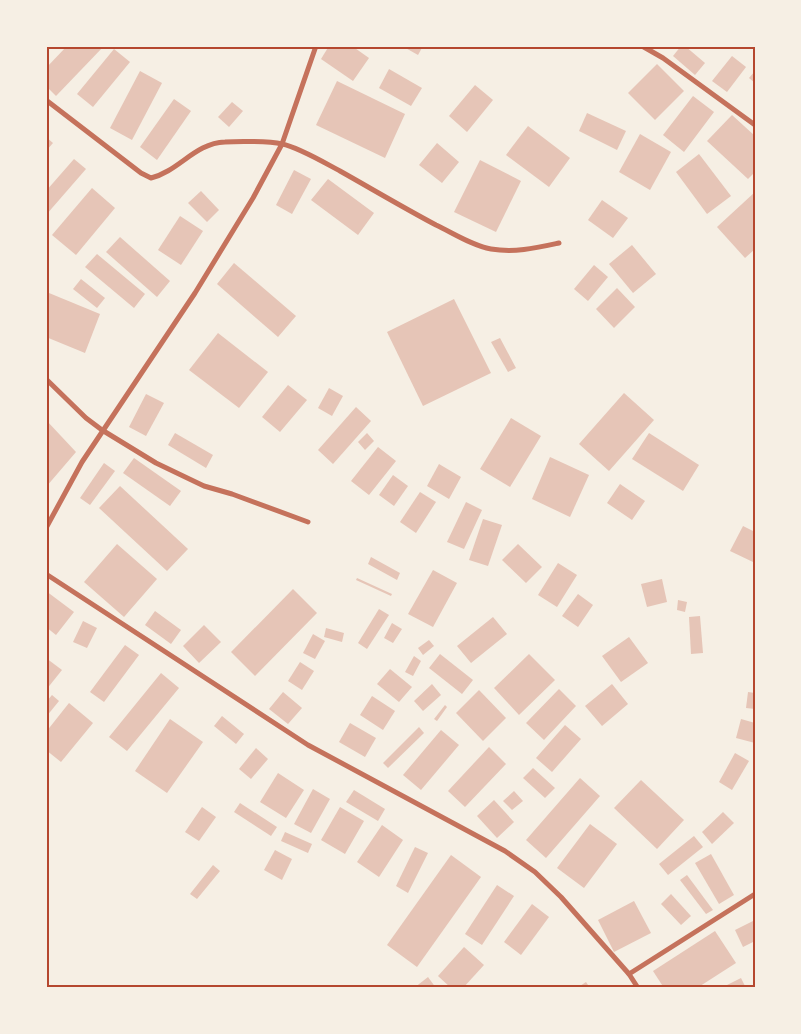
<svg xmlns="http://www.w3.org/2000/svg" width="801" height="1034" font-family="'Public Sans',sans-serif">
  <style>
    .building { fill: #e6c5b7 }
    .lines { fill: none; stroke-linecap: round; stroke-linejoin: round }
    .minor { stroke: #c5725c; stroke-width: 5 }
    .neatline { fill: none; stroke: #b5482f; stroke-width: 2 }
  </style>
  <rect width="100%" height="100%" fill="#f6efe4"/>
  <!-- building -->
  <g class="building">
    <polygon points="67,46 104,46 56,96 46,86 46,68"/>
    <polygon points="329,46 352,46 369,58 353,81 321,59"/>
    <polygon points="402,46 423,46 418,55"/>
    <polygon points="681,46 685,46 705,63 695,75 673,56"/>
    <polygon points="114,49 130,62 93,107 77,94"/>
    <polygon points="732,56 746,67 727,92 712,81"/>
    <polygon points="657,64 684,91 655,120 628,93"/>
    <polygon points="389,69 422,88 411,106 379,88"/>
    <polygon points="140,71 162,83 132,140 110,128"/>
    <polygon points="755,71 755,83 749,78"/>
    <polygon points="337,81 405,114 385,158 316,125"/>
    <polygon points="475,85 493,100 467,132 449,116"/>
    <polygon points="693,96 714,112 684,152 663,135"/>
    <polygon points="174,99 191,111 157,160 140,147"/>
    <polygon points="232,102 243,111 229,127 218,117"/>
    <polygon points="587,113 626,131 617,150 579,131"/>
    <polygon points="732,115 755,136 755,172 748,179 707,141"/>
    <polygon points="528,126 570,158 549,187 506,155"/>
    <polygon points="640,134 671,152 650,190 619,172"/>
    <polygon points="46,137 53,143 46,151"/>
    <polygon points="437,143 459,162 442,183 419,165"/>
    <polygon points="699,154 731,196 707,214 676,172"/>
    <polygon points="74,159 86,169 46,215 46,191"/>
    <polygon points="480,160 521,181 496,232 454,212"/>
    <polygon points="294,170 311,179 292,214 276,205"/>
    <polygon points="328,179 374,213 358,235 311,200"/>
    <polygon points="92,188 115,208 76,255 52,235"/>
    <polygon points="201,191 219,210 207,222 188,203"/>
    <polygon points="755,192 755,249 745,258 717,227"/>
    <polygon points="602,200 628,218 613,238 588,220"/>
    <polygon points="180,216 203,231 181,265 158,250"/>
    <polygon points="120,237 170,281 157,297 106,252"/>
    <polygon points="632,245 656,274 633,293 609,264"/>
    <polygon points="97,254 145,294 134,308 85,267"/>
    <polygon points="234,263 296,316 278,337 217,284"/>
    <polygon points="594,265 608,277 588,301 574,289"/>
    <polygon points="81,279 105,298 97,308 73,289"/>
    <polygon points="617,288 635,307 614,328 596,309"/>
    <polygon points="49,293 100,314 85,353 46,337 46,300"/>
    <polygon points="454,299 491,373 423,406 387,332"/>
    <polygon points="218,333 268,372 239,408 189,370"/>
    <polygon points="500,338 516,368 508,372 491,342"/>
    <polygon points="288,385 307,400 280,432 262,417"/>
    <polygon points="329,388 343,396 332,416 318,408"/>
    <polygon points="624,393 654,420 609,471 579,444"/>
    <polygon points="146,394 164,403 146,436 129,427"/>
    <polygon points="356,407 371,421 333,464 318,450"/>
    <polygon points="511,418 541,436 510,487 480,469"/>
    <polygon points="46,420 76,452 46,487"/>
    <polygon points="175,433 213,455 206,468 168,445"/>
    <polygon points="367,433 374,441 365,450 358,442"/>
    <polygon points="649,433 699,465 683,491 632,459"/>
    <polygon points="378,447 396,461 369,495 351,481"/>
    <polygon points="550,457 589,475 570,517 532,499"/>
    <polygon points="134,458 181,491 170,506 123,473"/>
    <polygon points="104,463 115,471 90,505 80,498"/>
    <polygon points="439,464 461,477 449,499 427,486"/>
    <polygon points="393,475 408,486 394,506 379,495"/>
    <polygon points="620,484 645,501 632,520 607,503"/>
    <polygon points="120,486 188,549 167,571 99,508"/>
    <polygon points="420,492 436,502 416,533 400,522"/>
    <polygon points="466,502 482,510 464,549 447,542"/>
    <polygon points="483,519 502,525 488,566 469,560"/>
    <polygon points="743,526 755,532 755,558 753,562 730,551"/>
    <polygon points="117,544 157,579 124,617 84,582"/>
    <polygon points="518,544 542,567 526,583 502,560"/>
    <polygon points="371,557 400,573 397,580 368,564"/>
    <polygon points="558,563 577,575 557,607 538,595"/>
    <polygon points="433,570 457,583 433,627 408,614"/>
    <polygon points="357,578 392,594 391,596 356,580"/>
    <polygon points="662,579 667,602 647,607 641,584"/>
    <polygon points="293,589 317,613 255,676 231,652"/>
    <polygon points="46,591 74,612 56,635 46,627"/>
    <polygon points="578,594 593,605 578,627 562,616"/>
    <polygon points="678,600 687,602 685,612 677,610"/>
    <polygon points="379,609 389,615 367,649 358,643"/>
    <polygon points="155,611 181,630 171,644 145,625"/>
    <polygon points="700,616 703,653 691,654 689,617"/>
    <polygon points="493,617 507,634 471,663 457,646"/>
    <polygon points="83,621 97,628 87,648 73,642"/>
    <polygon points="392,623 402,629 393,643 384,638"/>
    <polygon points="204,625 221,642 199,663 183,646"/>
    <polygon points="326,628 344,633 342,642 324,637"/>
    <polygon points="313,634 325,641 315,659 303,653"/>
    <polygon points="629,637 648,663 621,682 602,656"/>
    <polygon points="429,640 434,646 423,655 418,648"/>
    <polygon points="125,645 139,655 104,702 90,692"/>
    <polygon points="440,654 473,680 462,694 429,668"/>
    <polygon points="529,654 555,680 519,715 494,688"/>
    <polygon points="414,656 421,661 413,676 405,672"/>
    <polygon points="46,658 62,670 46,690"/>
    <polygon points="300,662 314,671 302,690 288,681"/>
    <polygon points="390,669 412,687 399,702 377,684"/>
    <polygon points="161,673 179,688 127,751 109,737"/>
    <polygon points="432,684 441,695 423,711 414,701"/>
    <polygon points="612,684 628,704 602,726 585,706"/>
    <polygon points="559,689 576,706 544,740 526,723"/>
    <polygon points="479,690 506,718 483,741 456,713"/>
    <polygon points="283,692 302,708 288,724 269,709"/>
    <polygon points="748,692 755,693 755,709 746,708"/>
    <polygon points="52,695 59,701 46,717 46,702"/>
    <polygon points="372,696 395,711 383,730 360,715"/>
    <polygon points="69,703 93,723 61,762 46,750 46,732"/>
    <polygon points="445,705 447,707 437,721 434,719"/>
    <polygon points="222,716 244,734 236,744 214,726"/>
    <polygon points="170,719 203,742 167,793 135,771"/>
    <polygon points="741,719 755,723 755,743 736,738"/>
    <polygon points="350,723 376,738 365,757 339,742"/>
    <polygon points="565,725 581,739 552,772 536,758"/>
    <polygon points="419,727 424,733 388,768 383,763"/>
    <polygon points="441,730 459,745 421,790 403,775"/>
    <polygon points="489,747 506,764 465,807 448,791"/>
    <polygon points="256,748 268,759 251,779 239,769"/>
    <polygon points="735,753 749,761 732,790 719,782"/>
    <polygon points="533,768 555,788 545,798 523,778"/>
    <polygon points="278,773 304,790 286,818 260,802"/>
    <polygon points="580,778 600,796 546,858 526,840"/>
    <polygon points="641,780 684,820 657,849 614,808"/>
    <polygon points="313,789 330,799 311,833 294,824"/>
    <polygon points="354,790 385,809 378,821 346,802"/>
    <polygon points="514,791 523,801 512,810 503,801"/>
    <polygon points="494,800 514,822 497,838 477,816"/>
    <polygon points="240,803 277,827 271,836 234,812"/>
    <polygon points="202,807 216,817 199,841 185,832"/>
    <polygon points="340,807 364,821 345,854 321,840"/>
    <polygon points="723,812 734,823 712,844 702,832"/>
    <polygon points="590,824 617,844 584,888 557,868"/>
    <polygon points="382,825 403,840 379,877 357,862"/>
    <polygon points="285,832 312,844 308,853 281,841"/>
    <polygon points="694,836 703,847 668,875 659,864"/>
    <polygon points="415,847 428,853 408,893 396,886"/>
    <polygon points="275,850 292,859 282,880 264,870"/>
    <polygon points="711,854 734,895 719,904 695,863"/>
    <polygon points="451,855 481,877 417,967 387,945"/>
    <polygon points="213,865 220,871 197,899 190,894"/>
    <polygon points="687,875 713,910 706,914 680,880"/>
    <polygon points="497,885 514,896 482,945 465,934"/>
    <polygon points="671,894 691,916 681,925 661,904"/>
    <polygon points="634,901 651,933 614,952 598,920"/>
    <polygon points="532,904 549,917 521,955 504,942"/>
    <polygon points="755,920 755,941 743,947 735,930"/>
    <polygon points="715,931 736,963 697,988 664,988 653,971"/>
    <polygon points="464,947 484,965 463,988 451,988 438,976"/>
    <polygon points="428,977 436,988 414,988"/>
    <polygon points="741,978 746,988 721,988"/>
    <polygon points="586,982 590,988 577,988"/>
  </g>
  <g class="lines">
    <!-- minor -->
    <g class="minor">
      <polyline points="642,46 663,58 755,125"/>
      <path d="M 46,100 L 141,173 L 151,178 C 179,171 195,143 225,142 C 238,141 269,141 282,144 C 298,147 325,163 340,171 C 372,189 404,208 436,225 C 453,233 473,246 491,249 C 515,253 536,248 559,243"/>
      <polyline points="46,379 86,418 102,430 156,463 204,486 232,494 308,522"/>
      <polyline points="46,528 82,462 195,293 253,198 282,144 316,46"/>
      <polyline points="46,574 308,745 505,851 535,872 561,897 629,974 638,988"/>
      <polyline points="629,974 755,894"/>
    </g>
  </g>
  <!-- border -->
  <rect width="801" height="1034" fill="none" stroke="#f6efe4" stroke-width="95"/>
  <rect x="48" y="48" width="706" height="938" class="neatline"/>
</svg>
